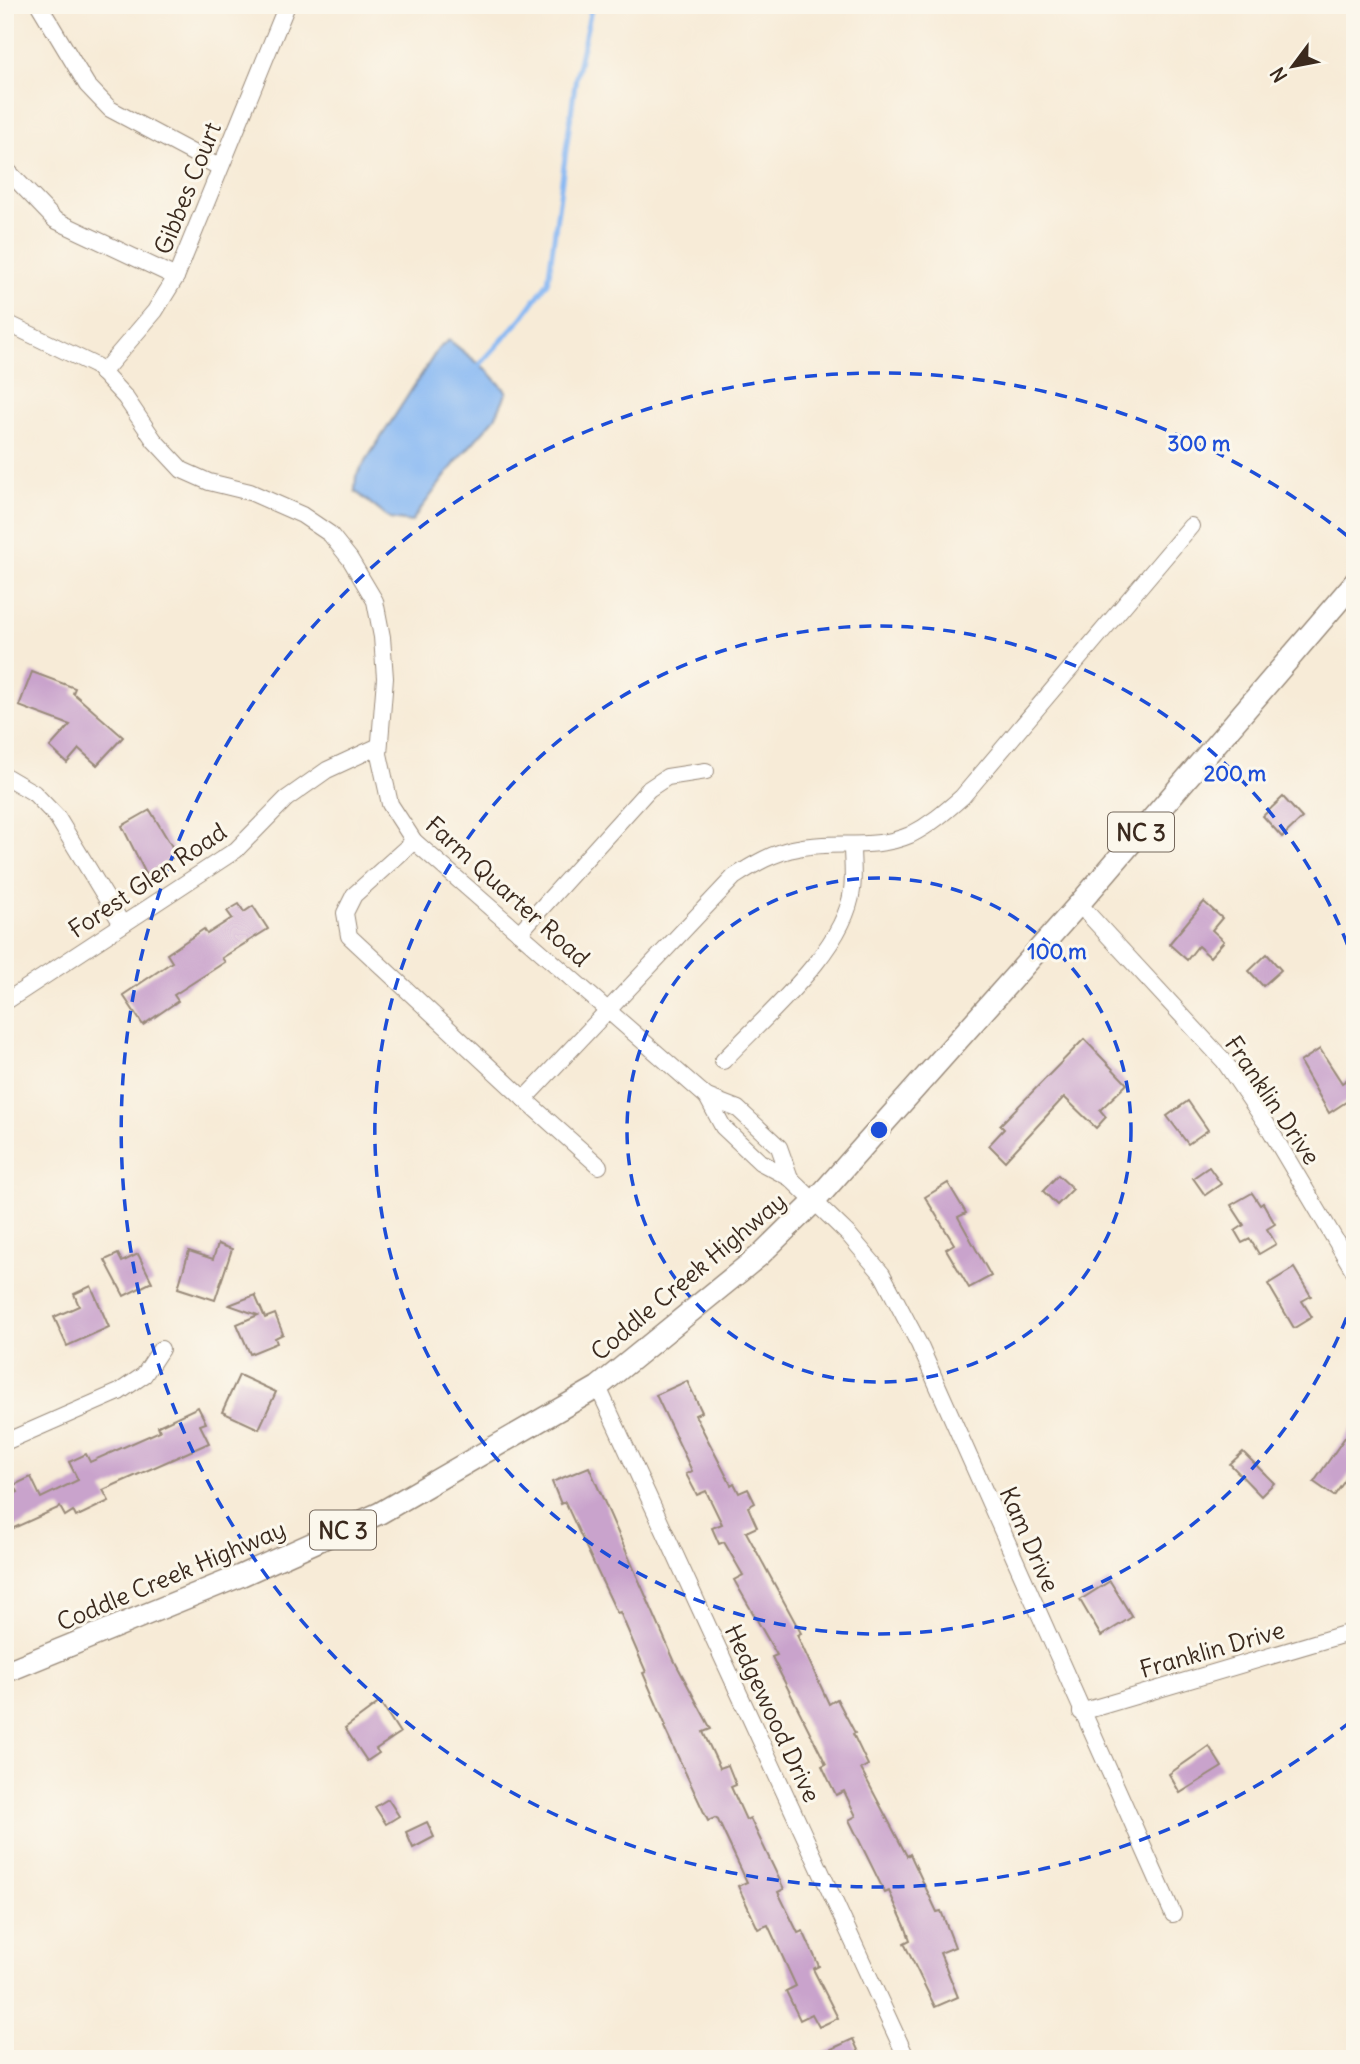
<svg xmlns="http://www.w3.org/2000/svg" width="1360" height="2064" font-family="Delius,sans-serif">
  <style>
    .water { fill: #87b8f3; stroke: #617188; stroke-width: 2 }
    .lines { fill: none; stroke-linecap: round; stroke-linejoin: round }
    .stream { stroke: #87b8f3; stroke-width: 5 }
    .building { fill: #c9a3cc }
    .minor-casing { stroke: #998a7a; stroke-width: 18 }
    .major-casing { stroke: #998a7a; stroke-width: 24 }
    .minor { stroke: #fff; stroke-width: 16 }
    .major { stroke: #fff; stroke-width: 21 }
    .ring { fill: none; stroke: #1d4ed8; stroke-width: 3.5; stroke-dasharray: 12 9 }
    .labels { text-anchor: middle; dominant-baseline: central; stroke-width: 6; stroke-linejoin: round; paint-order: stroke }
    .shield { fill: #fbf7ec; stroke: #75685c; stroke-width: 2 }
    .shield-label { font-size: 23px; font-weight: bold; fill: #3b2a1e }
    .street-label { font-size: 24px; fill: #3b2a1e; stroke: #fbf7ec }
    .centre { fill: #1d4ed8; stroke: #fbf7ec; stroke-width: 3.5 }
    .ring-label { font-size: 21px; text-anchor: middle; font-weight: bold; fill: #1d4ed8; stroke: #fbf7ec; stroke-width: 6; stroke-linejoin: round; paint-order: stroke }
  </style>
  <rect width="100%" height="100%" fill="#fbf7ec"/>
  <filter id="ink" filterUnits="userSpaceOnUse"><feTurbulence type="fractalNoise" baseFrequency=".0143" numOctaves="2"/><feDisplacementMap in="SourceGraphic" scale="14" xChannelSelector="R" yChannelSelector="G"/><feConvolveMatrix kernelMatrix="1 2 1 2 8 2 1 2 1" color-interpolation-filters="sRGB"/></filter>
  <filter id="wash" filterUnits="userSpaceOnUse"><feTurbulence type="fractalNoise" baseFrequency=".00686" numOctaves="4" result="noise"/><feDisplacementMap in="SourceGraphic" scale="28" xChannelSelector="R" yChannelSelector="G"/><feGaussianBlur stdDeviation="1.57" result="paint"/><feColorMatrix in="noise" values="0 0 0 0 0 0 0 0 0 0 0 0 0 0 0 0 0 1.4 0 .05"/><feComposite in="paint" operator="in"/></filter>
  <g filter="url(#wash)">
    <rect width="100%" height="100%" fill="#f7ebd7"/>
    <!-- water -->
    <polygon class="water" points="449,340 488,371 507,392 495,418 456,462 411,522 390,519 355,491 356,476 438,349"/>
    <g class="lines">
      <!-- stream -->
      <polyline class="stream" points="475,370 522,318 548,282 576,77 592,5"/>
    </g>
    <g id="blocks">
      <!-- building -->
      <g class="building">
        <polygon points="32,672 75,688 73,693 123,737 97,765 79,749 67,763 50,747 70,725 19,706"/>
        <polygon points="1283,797 1302,818 1282,837 1263,816"/>
        <polygon points="150,810 177,855 146,874 122,826"/>
        <polygon points="1204,902 1222,918 1212,930 1224,941 1210,957 1198,946 1187,960 1169,944"/>
        <polygon points="239,904 244,912 253,906 268,929 222,958 225,962 174,995 178,1001 143,1025 123,995 172,962 167,954 204,929 207,934 232,918 227,911"/>
        <polygon points="1267,954 1281,970 1263,986 1249,971"/>
        <polygon points="1084,1039 1127,1084 1100,1110 1106,1117 1096,1128 1064,1097 1005,1161 989,1145 1004,1129 1000,1125"/>
        <polygon points="1320,1049 1342,1083 1355,1074 1355,1096 1329,1113 1300,1062"/>
        <polygon points="1188,1101 1208,1130 1188,1144 1167,1116"/>
        <polygon points="1209,1167 1221,1184 1205,1195 1193,1178"/>
        <polygon points="1058,1175 1073,1189 1057,1205 1043,1191"/>
        <polygon points="948,1183 966,1213 958,1217 991,1276 969,1288 946,1249 954,1244 925,1197"/>
        <polygon points="1252,1193 1260,1205 1263,1203 1275,1224 1267,1229 1276,1244 1259,1254 1250,1239 1242,1243 1235,1231 1244,1225 1231,1205"/>
        <polygon points="218,1244 232,1249 215,1300 178,1288 189,1251 213,1259"/>
        <polygon points="118,1254 122,1262 138,1254 152,1282 124,1296 105,1260"/>
        <polygon points="1294,1268 1311,1296 1302,1301 1312,1317 1294,1328 1268,1284"/>
        <polygon points="91,1286 109,1327 67,1346 54,1317 79,1306 74,1294"/>
        <polygon points="255,1295 265,1318 275,1314 283,1334 275,1338 277,1343 250,1354 237,1324 258,1315 229,1305"/>
        <polygon points="239,1375 276,1392 259,1429 222,1412"/>
        <polygon points="687,1381 702,1412 695,1415 731,1485 734,1483 739,1493 748,1489 755,1503 748,1507 757,1527 746,1532 801,1633 797,1635 829,1704 837,1699 855,1733 853,1734 868,1765 861,1769 907,1856 910,1854 937,1912 941,1911 955,1947 940,1953 958,1997 935,2007 904,1943 910,1940 905,1926 889,1891 885,1893 849,1820 856,1816 844,1791 836,1795 822,1766 826,1764 772,1657 777,1655 734,1580 743,1575 724,1542 719,1544 712,1528 722,1524 706,1491 697,1495 686,1474 692,1471 656,1395"/>
        <polygon points="198,1407 206,1423 200,1425 209,1443 103,1490 109,1501 76,1517 73,1511 65,1516 60,1507 5,1532 5,1498 18,1492 14,1485 31,1477 41,1498 78,1480 69,1462 86,1454 90,1462 160,1431 158,1426"/>
        <polygon points="1355,1423 1355,1466 1334,1496 1314,1482"/>
        <polygon points="1243,1452 1274,1483 1261,1496 1230,1464"/>
        <polygon points="589,1467 674,1660 711,1729 703,1732 720,1768 728,1765 736,1785 731,1787 746,1820 750,1818 784,1889 778,1892 798,1933 803,1931 819,1966 813,1969 838,2018 819,2027 812,2014 800,2020 786,1991 796,1986 768,1925 758,1929 738,1886 747,1882 718,1820 715,1818 708,1821 664,1727 666,1726 643,1673 646,1672 620,1612 617,1613 565,1502 561,1504 552,1482"/>
        <polygon points="1110,1581 1132,1617 1101,1636 1080,1600"/>
        <polygon points="380,1702 400,1733 376,1749 379,1753 367,1761 345,1728"/>
        <polygon points="1209,1746 1222,1767 1180,1793 1169,1774"/>
        <polygon points="388,1799 399,1816 386,1824 375,1807"/>
        <polygon points="427,1822 434,1837 413,1848 406,1832"/>
        <polygon points="853,2039 862,2059 810,2059 836,2047"/>
      </g>
    </g>
  </g>
  <g filter="url(#ink)">
    <use href="#blocks" fill-opacity="0" stroke="#998a7a" stroke-width="2"/>
    <g class="lines">
      <!-- minor casing -->
      <g class="minor-casing">
        <g id="minor">
          <polyline points="39,5 87,85 110,109 219,167"/>
          <polyline points="5,168 55,220 176,277"/>
          <polyline points="5,322 96,366 125,397 154,440 182,470 209,482 250,492 302,515 330,534 350,559 375,601 382,637 385,678 379,754 390,804 414,841 707,1097 738,1109 779,1147 790,1178"/>
          <polyline points="102,373 155,311 176,277 287,5"/>
          <polyline points="5,776 34,793 57,817 122,924"/>
          <path d="M 414,841 L 354,895 L 345,913 L 349,936 L 524,1099 L 734,877 C 754,864 774,852 798,848 C 835,840 873,851 910,835 C 930,825 945,812 962,797 L 1191,526"/>
          <polyline points="1079,904 1224,1061 1266,1123 1355,1273"/>
          <polyline points="519,933 649,789 667,777 706,771"/>
          <polyline points="5,1002 236,850 286,799 327,770 379,746"/>
          <path d="M 723,1061 C 764,1017 845,950 852,890 C 854,876 852,860 852,846"/>
          <polyline points="707,1097 723,1127 760,1162 790,1178 849,1235 882,1274 919,1344 1173,1914"/>
          <polyline points="524,1099 599,1166"/>
          <polyline points="598,1387 907,2059"/>
          <polyline points="5,1442 119,1392 144,1375 161,1349"/>
          <polyline points="1081,1712 1355,1631"/>
        </g>
      </g>
      <!-- major casing -->
      <g class="major-casing">
        <polyline id="major" points="5,1672 240,1576 380,1513 598,1387 759,1256 814,1202 1079,904 1355,582"/>
      </g>
      <!-- minor -->
      <use href="#minor" class="minor"/>
      <!-- major -->
      <use href="#major" class="major"/>
    </g>
  </g>
  <!-- distance rings -->
  <g class="ring">
    <circle cx="879" cy="1130" r="252"/>
    <path d="M1354 1298A504 504 0 1 1 1354 962"/>
    <path d="M1350 1722A757 757 0 1 1 1350 538"/>
  </g>
  <g class="labels">
    <!-- shield labels -->
    <g class="shield">
      <rect x="1108" y="812.5" width="66" height="39" rx="5"/>
      <rect x="310" y="1510.5" width="66" height="39" rx="5"/>
    </g>
    <g class="shield-label">
      <text x="1141" y="832">NC 3</text>
      <text x="343" y="1530">NC 3</text>
    </g>
    <!-- street labels -->
    <g class="street-label">
      <text transform="translate(187 188) rotate(-68)">Gibbes Court</text>
      <text transform="translate(147 880) rotate(-34)">Forest Glen Road</text>
      <text transform="translate(508 891) rotate(42)">Farm Quarter Road</text>
      <text transform="translate(1273 1100) rotate(56)">Franklin Drive</text>
      <text transform="translate(688 1276) rotate(-40)">Coddle Creek Highway</text>
      <text transform="translate(1030 1539) rotate(66)">Kam Drive</text>
      <text transform="translate(171 1575) rotate(-23)">Coddle Creek Highway</text>
      <text transform="translate(1212 1649) rotate(-16)">Franklin Drive</text>
      <text transform="translate(773 1713) rotate(65)">Hedgewood Drive</text>
    </g>
  </g>
  <circle cx="879" cy="1130" r="10" class="centre"/>
  <g class="ring-label">
    <text x="1199" y="451">300 m</text>
    <text x="1235" y="781">200 m</text>
    <text x="1057" y="959">100 m</text>
  </g>
  <!-- margin -->
  <rect width="1360" height="2064" fill="none" stroke="#fbf7ec" stroke-width="28"/>
  <!-- north arrow -->
  <g transform="translate(1293 66) rotate(238)" stroke="#fbf7ec" stroke-width="5" paint-order="stroke">
  <path d="M0-5L12 26L0 18L-12 26Z" fill="#3b2a1e"/>
  <text y="-10" font-size="19" font-weight="bold" text-anchor="middle" fill="#3b2a1e">N</text>
  </g>
</svg>
